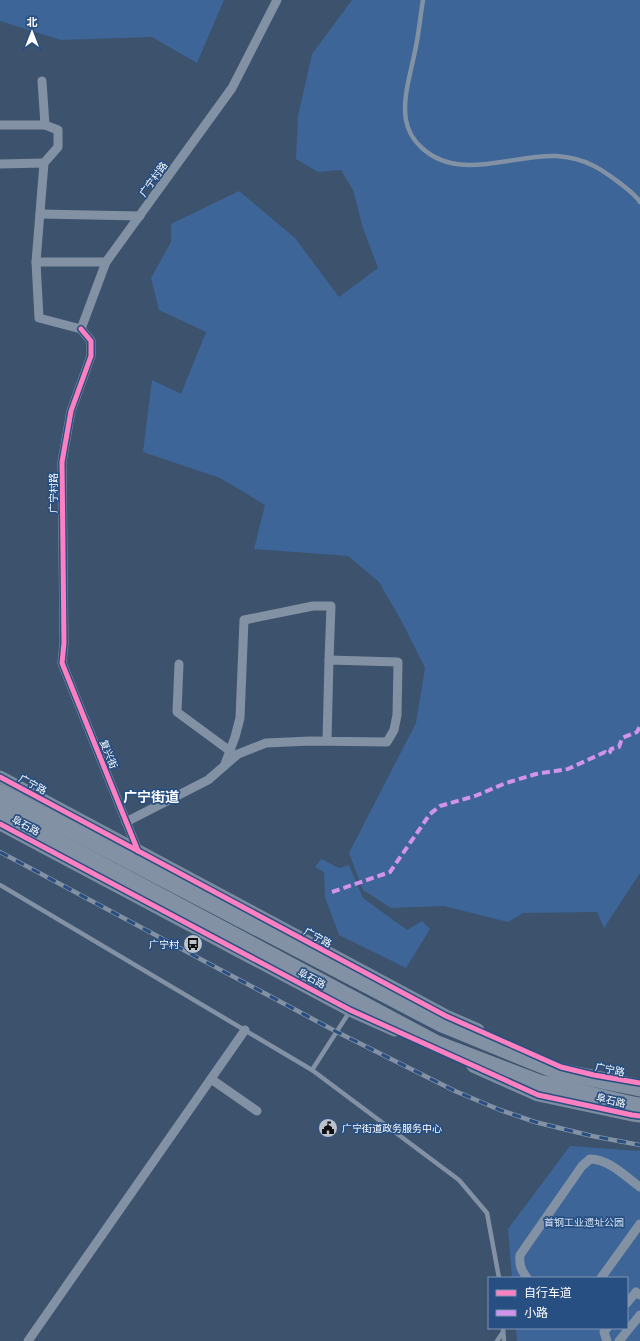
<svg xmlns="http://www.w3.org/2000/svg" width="640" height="1341" font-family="Barlow,'Noto Sans SC',sans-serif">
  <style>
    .green { fill: #3d6598 }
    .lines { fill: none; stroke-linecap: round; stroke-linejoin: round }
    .lane { stroke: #8291a3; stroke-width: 4.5 }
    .street { stroke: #8291a3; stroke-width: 9 }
    .secondary { stroke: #7d8c9f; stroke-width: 13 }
    .highway { stroke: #8291a3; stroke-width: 17 }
    .rail-casing { stroke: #8291a3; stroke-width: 4.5 }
    .rail { stroke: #284f81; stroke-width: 3; stroke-dasharray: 9; stroke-linecap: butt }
    .quiet { stroke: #d193ec; stroke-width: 4; stroke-dasharray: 8 4; stroke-linecap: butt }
    .cycleway-casing { stroke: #284f81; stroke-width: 8 }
    .cycleway { stroke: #ff80c0; stroke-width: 5 }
    .labels { text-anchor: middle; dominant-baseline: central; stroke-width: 3.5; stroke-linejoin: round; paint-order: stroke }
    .street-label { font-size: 10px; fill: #fff; stroke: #284f81 }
    .poi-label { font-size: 10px; fill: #fff; stroke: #284f81; text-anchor: end }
    .park-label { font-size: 10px; fill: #d3e2f5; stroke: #284f81 }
    .district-label { font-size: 14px; font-weight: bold; fill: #fff; stroke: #284f81 }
  </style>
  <rect width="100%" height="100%" fill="#3c526d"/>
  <!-- green -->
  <g class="green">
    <polygon points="0,0 224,0 197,63 152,37 61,40 0,21"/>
    <polygon points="352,0 640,0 640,873 604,928 597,912 523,913 508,922 444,906 391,908 363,890 349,853 416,723 425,668 402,622 379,582 348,556 254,549 265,505 220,478 143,452 152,380 181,394 206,332 159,310 151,278 171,242 171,224 239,191 295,238 339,297 378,268 363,228 353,190 341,170 318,172 296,159 298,116 312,54"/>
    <polygon points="321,859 339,868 349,865 363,898 407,930 422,921 430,929 406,968 339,935 325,897 324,872 315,867"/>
    <polygon points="570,1146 640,1151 640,1341 517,1341 516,1328 627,1328 627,1278 512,1278 508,1229"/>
  </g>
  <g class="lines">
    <!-- lane -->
    <g class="lane">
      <path d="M 423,0 C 420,17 419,34 415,51 C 411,72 402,99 406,120 C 408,132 413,140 422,148 C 459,182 513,154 557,156 C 568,157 582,160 592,165 C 603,170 634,192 640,202"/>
      <polyline points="0,885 312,1070 459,1180 487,1213 499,1278"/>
      <polyline points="312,1070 350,1011"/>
      <polyline points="503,1328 504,1341"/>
      <polyline points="497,1341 503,1332"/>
    </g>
    <!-- street -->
    <g class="street">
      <polyline points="42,81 45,125 58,130 58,147 44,163 36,262 39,318 81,329"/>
      <polyline points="0,125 45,125"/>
      <polyline points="0,164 44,163"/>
      <polyline points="40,214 140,216"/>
      <polyline points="36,262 106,262"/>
      <polyline points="81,329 91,341 91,356 71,411 62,462 64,643 62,663 138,851"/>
      <polyline points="81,329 106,262 232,88 277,0"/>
      <polyline points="179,664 177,712 230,751"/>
      <polyline points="225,764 235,737 240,718 244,620 313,606 331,606 329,660"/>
      <polyline points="126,822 208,780 238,754 266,743 310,741 387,742 394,730 397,715 398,662 329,660 327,741"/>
      <polyline points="211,1079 257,1111"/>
      <path d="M 527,1278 C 521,1270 519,1265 520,1255 L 582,1166 L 590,1159 C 609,1159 626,1177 640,1187"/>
      <polyline points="601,1278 640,1224"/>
      <polyline points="627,1303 636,1292 640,1295"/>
      <polyline points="28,1341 245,1030"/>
      <polyline points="607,1341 604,1332 607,1328"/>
      <polyline points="619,1341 640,1315"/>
    </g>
    <!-- secondary -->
    <g class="secondary">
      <polyline points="0,777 446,1016 478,1030"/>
      <polyline points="0,824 350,1010 395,1030"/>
      <polyline points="473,1066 538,1095 632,1115 640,1116"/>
    </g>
    <!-- highway -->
    <g class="highway">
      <polyline points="0,793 442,1024 557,1071 640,1088"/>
      <polyline points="0,811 437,1044 539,1083 633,1105 640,1106"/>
    </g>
    <!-- rail casing -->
    <g class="rail-casing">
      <polyline id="rail" points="0,852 337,1032 455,1091 500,1110 535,1122 592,1136 640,1145"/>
    </g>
    <!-- rail -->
    <use href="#rail" class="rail"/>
    <!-- quiet -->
    <polyline class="quiet" points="332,892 390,872 430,814 440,806 475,796 506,783 536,774 568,769 605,752 607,754 610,752 611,749 619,747 622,738 637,732 640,726"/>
    <!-- cycleway casing -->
    <g class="cycleway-casing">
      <g id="cycleway">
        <polyline points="81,329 91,341 91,356 71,411 62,462 64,643 62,663 138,851"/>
        <polyline points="0,777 446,1016 561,1067 594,1075 640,1083"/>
        <polyline points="0,824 350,1010 538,1095 632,1115 640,1116"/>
      </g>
    </g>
    <!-- cycleway -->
    <use href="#cycleway" class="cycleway"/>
  </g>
  <!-- icons -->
  <defs>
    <g id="bus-disc" transform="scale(1)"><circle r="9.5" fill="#bbc2cc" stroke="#284f81"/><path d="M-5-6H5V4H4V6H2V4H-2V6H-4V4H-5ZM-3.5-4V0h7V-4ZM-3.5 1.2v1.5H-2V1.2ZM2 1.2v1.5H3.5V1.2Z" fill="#111"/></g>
    <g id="civic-disc" transform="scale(1)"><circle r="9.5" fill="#bbc2cc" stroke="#284f81"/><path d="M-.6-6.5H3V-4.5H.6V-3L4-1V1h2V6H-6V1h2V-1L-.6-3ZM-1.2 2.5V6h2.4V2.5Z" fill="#111"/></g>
  </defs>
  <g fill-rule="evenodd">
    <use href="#bus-disc" x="193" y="944"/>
    <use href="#civic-disc" x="328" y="1128"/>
  </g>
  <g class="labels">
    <!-- street labels -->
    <g class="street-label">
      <text transform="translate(153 179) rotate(-54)">广宁村路</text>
      <text transform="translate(53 493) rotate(-90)">广宁村路</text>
      <text transform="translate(109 754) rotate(68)">复兴街</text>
      <text transform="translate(33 784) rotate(28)">广宁路</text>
      <text transform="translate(26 825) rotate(28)">阜石路</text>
      <text transform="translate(318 937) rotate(28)">广宁路</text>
      <text transform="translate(312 978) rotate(28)">阜石路</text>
      <text transform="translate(610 1069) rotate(11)">广宁路</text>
      <text transform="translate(611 1100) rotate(14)">阜石路</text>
    </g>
    <!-- poi labels -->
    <g class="poi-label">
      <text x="179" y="944">广宁村</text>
      <text x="342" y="1128" text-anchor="start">广宁街道政务服务中心</text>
    </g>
    <!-- park labels -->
    <g class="park-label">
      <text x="584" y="1222">首钢工业遗址公园</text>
    </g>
    <!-- district labels -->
    <g class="district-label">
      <text x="151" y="796">广宁街道</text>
    </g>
  </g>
  <!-- legend -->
  <rect x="488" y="1277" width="140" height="52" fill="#284f81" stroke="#7e95b3"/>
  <rect x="496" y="1290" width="20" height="6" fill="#ff80c0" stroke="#7e95b3"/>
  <text x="524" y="1297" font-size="12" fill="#ffffff">自行车道</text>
  <rect x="496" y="1310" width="20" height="6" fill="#d193ec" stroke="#7e95b3"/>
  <text x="524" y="1317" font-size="12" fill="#ffffff">小路</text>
  <!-- north arrow -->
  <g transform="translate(32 32)" stroke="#284f81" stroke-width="3" paint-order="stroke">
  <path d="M0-3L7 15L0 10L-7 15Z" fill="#ffffff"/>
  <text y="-6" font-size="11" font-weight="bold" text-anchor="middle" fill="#ffffff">北</text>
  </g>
</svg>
